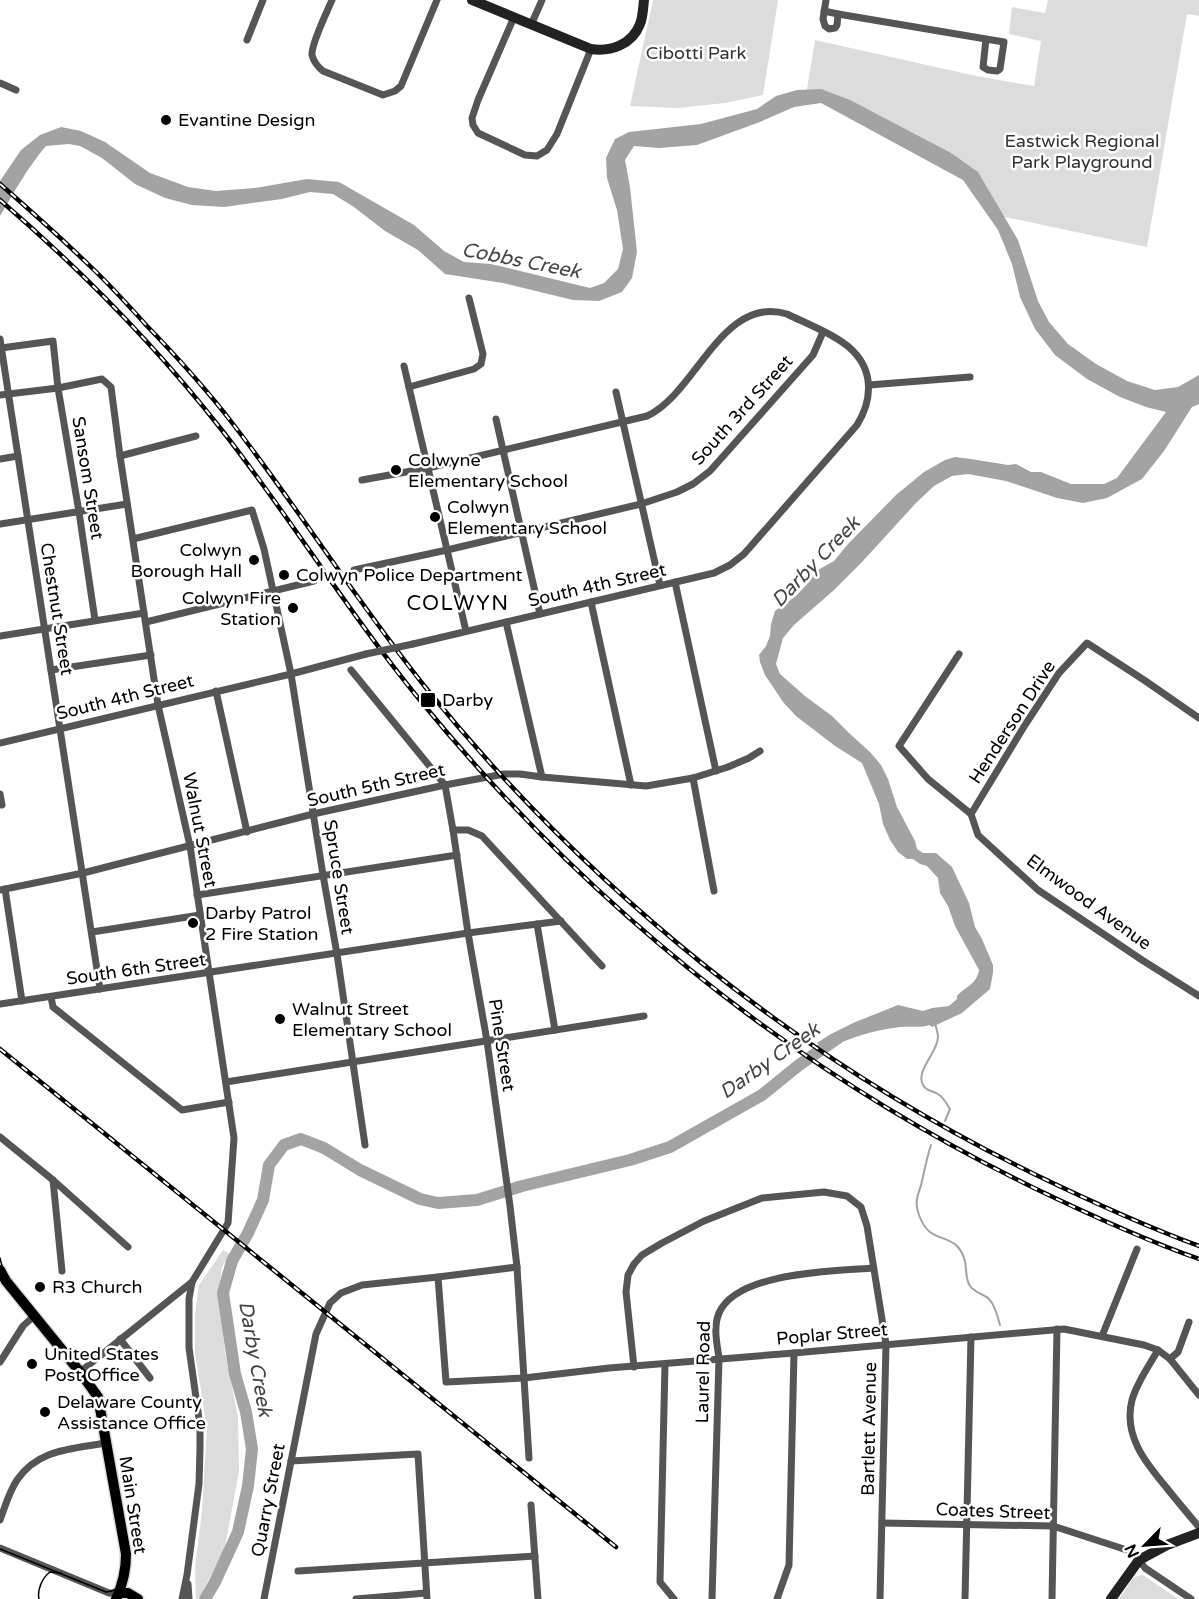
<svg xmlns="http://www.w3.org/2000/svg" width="1199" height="1599" font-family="'Varela Round',sans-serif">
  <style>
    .green { fill: #dcdcdc }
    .water { fill: #a3a3a3 }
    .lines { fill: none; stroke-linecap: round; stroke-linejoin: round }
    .stream { stroke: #a3a3a3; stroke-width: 2 }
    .river { stroke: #a3a3a3; stroke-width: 12 }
    .primary-casing { stroke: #dbdbdb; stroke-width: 13 }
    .street { stroke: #555; stroke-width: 7 }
    .secondary { stroke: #222; stroke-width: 10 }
    .primary { stroke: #000; stroke-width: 10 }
    .tram { stroke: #000; stroke-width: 1.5 }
    .rail-casing { stroke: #000; stroke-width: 4.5 }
    .rail { stroke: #fff; stroke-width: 2; stroke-dasharray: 7; stroke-linecap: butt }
    .street-bridge { stroke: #555; stroke-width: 7 }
    .poi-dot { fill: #000; stroke: #fff; stroke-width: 2 }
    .labels { text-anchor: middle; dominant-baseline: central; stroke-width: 5; stroke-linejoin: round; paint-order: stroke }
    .park-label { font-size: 18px; fill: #333; stroke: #fff }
    .poi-label { font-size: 18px; fill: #000; stroke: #fff; text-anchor: start }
    .street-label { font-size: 18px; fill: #000; stroke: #fff }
    .water-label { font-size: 20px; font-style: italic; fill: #444; stroke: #fff }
    .quarter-label { font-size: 21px; letter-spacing: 1.5px; fill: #000; stroke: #fff }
  </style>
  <rect width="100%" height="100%" fill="#fff"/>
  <!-- green -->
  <g class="green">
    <polygon points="653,0 778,0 763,95 725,103 678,108 630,106"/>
    <polygon points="1048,0 1199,0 1199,16 1187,14 1147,247 1000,216 969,166 807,89 815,40 976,76 1034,86 1041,41 1009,34 1012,7 1045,13"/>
    <polygon points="223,1250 230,1254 222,1267 219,1292 225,1353 238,1417 239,1471 224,1552 198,1599 196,1599 195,1567 202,1511 207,1429 195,1353 195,1313 199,1285"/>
    <polygon points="1141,1575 1143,1575 1178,1599 1119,1599 1133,1578"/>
  </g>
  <!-- water -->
  <path class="water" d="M 821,89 L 850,100 L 951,153 L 978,172 L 1018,240 L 1038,301 L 1049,322 L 1068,344 L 1096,364 L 1127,381 L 1155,390 L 1178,387 L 1199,375 L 1199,404 L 1192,407 L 1164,451 L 1142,479 L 1107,498 L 1083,503 L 1057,498 L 1006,481 L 968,474 L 952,476 L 934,486 L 916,503 L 862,562 L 834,590 L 794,625 L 783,638 L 776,664 L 780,674 L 805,696 L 832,716 L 849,733 L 870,752 L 881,765 L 888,779 L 897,807 L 915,841 L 917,849 L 923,853 L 936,853 L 952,867 L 969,903 L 975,927 L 982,939 L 993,965 L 993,973 L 990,989 L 962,1013 L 932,1027 L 929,1025 C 922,1028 909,1026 900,1027 C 872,1031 853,1036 827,1049 L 817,1043 L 829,1035 L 853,1023 L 898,1005 L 923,1011 L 932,1008 L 949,1006 L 957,999 L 957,996 C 965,987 977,984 979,970 L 955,926 L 948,906 L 940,893 L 938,878 L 927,866 L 920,864 L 913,859 L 907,859 L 898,852 L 890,840 L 883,824 L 879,804 L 862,763 L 835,746 L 796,716 L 783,702 L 765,675 L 760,662 L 759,655 L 766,646 L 770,636 L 771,624 L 775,611 L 796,596 L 810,581 L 816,571 L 834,561 L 848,544 L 896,495 L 924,472 L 945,460 L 955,457 L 971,459 L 1008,465 L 1016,464 L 1031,472 L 1041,472 L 1071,484 L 1104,484 L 1117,478 L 1166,412 L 1146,407 L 1120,397 L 1087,379 L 1055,355 L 1035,329 L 1020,297 L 1012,264 L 998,230 L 963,180 L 821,103 L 794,107 L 760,122 L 697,145 L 659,148 L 634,146 L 625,160 L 630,187 L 637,252 L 632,278 L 622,292 L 599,301 L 573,300 L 503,283 L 445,274 L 418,250 L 385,231 L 354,207 L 333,194 L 310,192 L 282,199 L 224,207 L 192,205 L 165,198 L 135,184 L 102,158 L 80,146 L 69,144 L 46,146 C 28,167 14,192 0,216 L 0,181 L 21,150 L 40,135 L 61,127 L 81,131 L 105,142 L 150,173 L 188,187 L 216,191 L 255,188 L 307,179 L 339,182 L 414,225 L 444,251 L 464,262 L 491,264 L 590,288 L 604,283 L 618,269 L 623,249 L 617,210 L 607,178 L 606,158 L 615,139 L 629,132 L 701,124 L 757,109 L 776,96 L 797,90 Z"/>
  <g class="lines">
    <!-- stream -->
    <g class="stream">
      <path d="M 935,1023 C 936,1028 938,1033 938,1037 C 938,1052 915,1071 923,1085 C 927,1092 932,1090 938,1094 C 943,1097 947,1104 950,1109 L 945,1121"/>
      <path d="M 931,1145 C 927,1157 925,1168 922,1181 C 921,1187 918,1193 917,1199 C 915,1209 922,1226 930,1232 C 939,1239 950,1238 958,1247 C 970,1261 963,1276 970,1286 C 975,1293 984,1294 989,1299 C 995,1305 998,1317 1000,1325"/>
    </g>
    <!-- river -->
    <polyline class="river" points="205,1599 215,1582 238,1532 248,1486 252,1449 246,1412 235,1374 223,1293 232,1261 248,1233 263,1200 269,1165 284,1145 301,1139 324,1148 360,1170 420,1199 438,1203 477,1200 522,1186 630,1160 670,1147 762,1095 799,1065 838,1038"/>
    <!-- primary casing -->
    <g class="primary-casing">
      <g id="primary">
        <path d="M 0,1270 L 6,1281 L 80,1372 L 98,1397 L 126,1554 C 126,1571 123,1584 116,1599"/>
        <polyline points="119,1593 128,1593 138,1599"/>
      </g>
    </g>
    <!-- street -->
    <g class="street">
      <path d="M 332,0 C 327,12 311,44 312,55 C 314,63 318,67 323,71 L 383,95 L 395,91 L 401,86 L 437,0"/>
      <polyline points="826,0 823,19 825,26 829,29 835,28 837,25 838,14"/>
      <polyline points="824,11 838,14 986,39 1004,42 1000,69 997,71 988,70 983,67 986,39"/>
      <polyline points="514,17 478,100 472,118 473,125 478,133 525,155 537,156 547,150 557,134 591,49"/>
      <polyline points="531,25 542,0"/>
      <polyline points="247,40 263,0"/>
      <polyline points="0,83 16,90"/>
      <polyline points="0,339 100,989"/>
      <polyline points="1,348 53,341 58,388 79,512 95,620"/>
      <polyline points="404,366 466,631"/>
      <polyline points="869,385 970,377"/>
      <polyline points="409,387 474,369 481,364 483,354 469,298"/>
      <polyline points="616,392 660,585"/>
      <polyline points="0,395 58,388 102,379 111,387 120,456 158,705 190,846 234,1138 228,1223 192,1282 189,1299 189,1348 200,1426 200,1448 199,1484 187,1575 182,1599"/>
      <polyline points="496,419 540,614"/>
      <polyline points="120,456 196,436"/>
      <polyline points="0,459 18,456"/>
      <path d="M 362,480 L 428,468 L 647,416 C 696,394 722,294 787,314 C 805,323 839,336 853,351 C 874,372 872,401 857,425 L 744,554 L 730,565 L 714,573 L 413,644"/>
      <polyline points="0,524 127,504"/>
      <polyline points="133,539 252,510 264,549 291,674 323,875 337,954 365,1145"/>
      <polyline points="354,570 447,550 641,504 677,492 693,484 710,471 813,355 823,332"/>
      <polyline points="675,582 716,771"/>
      <polyline points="591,602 631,785"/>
      <polyline points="146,622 314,581"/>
      <polyline points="506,622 542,777"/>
      <polyline points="0,636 144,613"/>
      <polyline points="959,654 899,746 928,779 971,814 978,835 1038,890 1142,960 1199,996"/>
      <polyline points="51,670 151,655"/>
      <polyline points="351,670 445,785 453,830 468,933 487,1041 510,1206 517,1267 529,1458"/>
      <polyline points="216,691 247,832"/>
      <polyline points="0,743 291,674 366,654"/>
      <polyline points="693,778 714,891"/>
      <polyline points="0,794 2,805"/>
      <polyline points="971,814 1025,725 1059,673 1087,643 1144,680 1199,718"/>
      <polyline points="453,830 468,830 482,836 602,966"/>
      <polyline points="5,889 22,1001"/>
      <polyline points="0,890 83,873 313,814 445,785 504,774 520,774 542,777 646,786 693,778 728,767 749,758 760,751"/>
      <polyline points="197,895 457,855"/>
      <polyline points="537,924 555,1030"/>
      <polyline points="92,932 200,915"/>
      <polyline points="51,997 53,1007 182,1110 229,1102"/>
      <polyline points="0,1004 468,933 561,921"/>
      <polyline points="226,1082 644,1016"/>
      <polyline points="0,1137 53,1180 128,1247"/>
      <polyline points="53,1180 62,1271"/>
      <polyline points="438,1277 446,1382 524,1378 609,1368 794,1353 1064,1329 1144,1345 1158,1350 1170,1359 1199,1395"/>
      <polyline points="1102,1336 1137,1249"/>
      <polyline points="120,1339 150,1378"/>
      <path d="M 1158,1350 C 1149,1366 1137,1382 1132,1400 C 1123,1435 1145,1462 1166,1487 C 1177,1501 1188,1514 1199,1527"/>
      <polyline points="1170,1359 1178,1352 1189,1322"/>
      <polyline points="0,1362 23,1326 34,1316"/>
      <polyline points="665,1364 660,1582 674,1599"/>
      <polyline points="634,1367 626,1292 628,1275 634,1264 642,1255 662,1243 704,1221 762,1198 824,1192 847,1196 861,1207 867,1226 886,1344 880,1599"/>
      <polyline points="80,1372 192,1282"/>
      <polyline points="291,1461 418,1454 427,1599"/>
      <polyline points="531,1505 538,1599"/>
      <path d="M 0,1520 C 5,1507 9,1492 17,1480 C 38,1449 72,1449 106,1443"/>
      <polyline points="882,1523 1053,1526 1133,1552 1145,1568 1191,1599"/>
      <polyline points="0,1548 109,1593 119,1593"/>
      <polyline points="298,1571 535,1556"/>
      <polyline points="188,1584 189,1599"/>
      <polyline points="264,1599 316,1334 330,1303 341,1293 362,1285 438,1277 517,1267"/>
      <polyline points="356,1599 426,1593"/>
      <path d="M 712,1599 L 719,1358 C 717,1344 713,1327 719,1313 C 737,1272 834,1271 873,1268"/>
      <polyline points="777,1599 789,1565 794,1353"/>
      <polyline points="965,1599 971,1337"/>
      <polyline points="1052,1599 1057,1329"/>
    </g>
    <!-- secondary -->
    <g class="secondary">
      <path d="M 472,0 L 591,49 C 610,52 632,45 640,24 C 643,17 643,8 644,0"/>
      <polyline points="1111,1599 1139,1560 1167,1545 1199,1533"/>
    </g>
    <!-- primary -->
    <use href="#primary" class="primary"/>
    <!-- tram -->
    <g class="tram">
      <polyline points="0,1258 4,1274 10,1284"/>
      <path d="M 0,1278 L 78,1373 L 96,1398 L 124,1555 C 124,1570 126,1591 106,1592 L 0,1549"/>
      <path d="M 39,1599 C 37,1590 42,1578 50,1572 L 61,1573"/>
    </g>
    <!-- rail casing -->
    <g class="rail-casing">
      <g id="rail">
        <path d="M 0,184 C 31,211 61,238 91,267 C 110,285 129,306 147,326 C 177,357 207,390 233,424 C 300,511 358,603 426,688 C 591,892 798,1059 1034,1174 C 1088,1200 1142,1225 1199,1246"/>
        <path d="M 0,200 C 80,269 156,346 221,429 C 290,517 348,612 419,699 C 588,906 794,1071 1034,1188 C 1088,1214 1142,1239 1199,1259"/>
        <polyline points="0,1049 616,1547"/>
      </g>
    </g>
    <!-- rail -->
    <use href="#rail" class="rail"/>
    <!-- street-bridge -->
    <polyline class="street-bridge" points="366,654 413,644"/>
  </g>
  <!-- markers -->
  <g class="poi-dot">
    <circle cx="166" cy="120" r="6"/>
    <circle cx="396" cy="470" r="6"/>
    <circle cx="435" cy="517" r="6"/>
    <circle cx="254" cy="560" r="6"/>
    <circle cx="284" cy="575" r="6"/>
    <circle cx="293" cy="608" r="6"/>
    <rect x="420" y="692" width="16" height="16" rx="3"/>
    <circle cx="193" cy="923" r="6"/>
    <circle cx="280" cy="1019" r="6"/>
    <circle cx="40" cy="1287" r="6"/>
    <circle cx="32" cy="1364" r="6"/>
    <circle cx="45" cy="1412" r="6"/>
  </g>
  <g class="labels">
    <!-- park labels -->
    <g class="park-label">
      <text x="696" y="53">Cibotti Park</text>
      <text x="1082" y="141">Eastwick Regional<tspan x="1082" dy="21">Park Playground</tspan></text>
    </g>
    <!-- poi labels -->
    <g class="poi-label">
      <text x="178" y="120">Evantine Design</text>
      <text x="408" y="460">Colwyne<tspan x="408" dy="21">Elementary School</tspan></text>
      <text x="447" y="507">Colwyn<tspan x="447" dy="21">Elementary School</tspan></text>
      <text x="242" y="550" text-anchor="end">Colwyn<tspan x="242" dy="21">Borough Hall</tspan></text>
      <text x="296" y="575">Colwyn Police Department</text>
      <text x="281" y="598" text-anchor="end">Colwyn Fire<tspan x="281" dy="21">Station</tspan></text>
      <text x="442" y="700">Darby</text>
      <text x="205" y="913">Darby Patrol<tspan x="205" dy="21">2 Fire Station</tspan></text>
      <text x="292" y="1009">Walnut Street<tspan x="292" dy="21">Elementary School</tspan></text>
      <text x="52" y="1287">R3 Church</text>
      <text x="44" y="1354">United States<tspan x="44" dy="21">Post Office</tspan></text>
      <text x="57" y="1402">Delaware County<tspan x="57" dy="21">Assistance Office</tspan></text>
    </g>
    <!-- street labels -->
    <g class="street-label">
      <text transform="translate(742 410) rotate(-48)">South 3rd Street</text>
      <text transform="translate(88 478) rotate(81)">Sansom Street</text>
      <text transform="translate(597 585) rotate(-13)">South 4th Street</text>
      <text transform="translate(57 609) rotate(81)">Chestnut Street</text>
      <text transform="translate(125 697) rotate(-14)">South 4th Street</text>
      <text transform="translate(1012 722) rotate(-57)">Henderson Drive</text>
      <text transform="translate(376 785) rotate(-13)">South 5th Street</text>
      <text transform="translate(200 830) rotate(79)">Walnut Street</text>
      <text transform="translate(339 877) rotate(81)">Spruce Street</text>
      <text transform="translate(1089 902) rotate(36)">Elmwood Avenue</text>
      <text transform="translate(136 969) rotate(-8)">South 6th Street</text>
      <text transform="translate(502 1045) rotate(81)">Pine Street</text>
      <text transform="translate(832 1334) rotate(-5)">Poplar Street</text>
      <text transform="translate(703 1372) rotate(-89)">Laurel Road</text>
      <text transform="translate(869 1429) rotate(-89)">Bartlett Avenue</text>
      <text transform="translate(268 1500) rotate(-79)">Quarry Street</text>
      <text transform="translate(133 1505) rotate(81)">Main Street</text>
      <text transform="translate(993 1511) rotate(2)">Coates Street</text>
    </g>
    <!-- water labels -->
    <g class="water-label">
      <text transform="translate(521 261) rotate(11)">Cobbs Creek</text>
      <text transform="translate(816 562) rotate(-46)">Darby Creek</text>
      <text transform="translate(770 1061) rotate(-35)">Darby Creek</text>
      <text transform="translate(255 1359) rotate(80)">Darby Creek</text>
    </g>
    <!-- quarter labels -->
    <g class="quarter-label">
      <text x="458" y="603">COLWYN</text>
    </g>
  </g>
  <!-- north arrow -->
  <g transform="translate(1145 1545) rotate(245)" stroke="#ffffff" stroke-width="4.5" paint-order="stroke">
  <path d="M0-4.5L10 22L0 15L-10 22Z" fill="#000000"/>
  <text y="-9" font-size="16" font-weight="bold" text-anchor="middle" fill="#000000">N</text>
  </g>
</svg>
